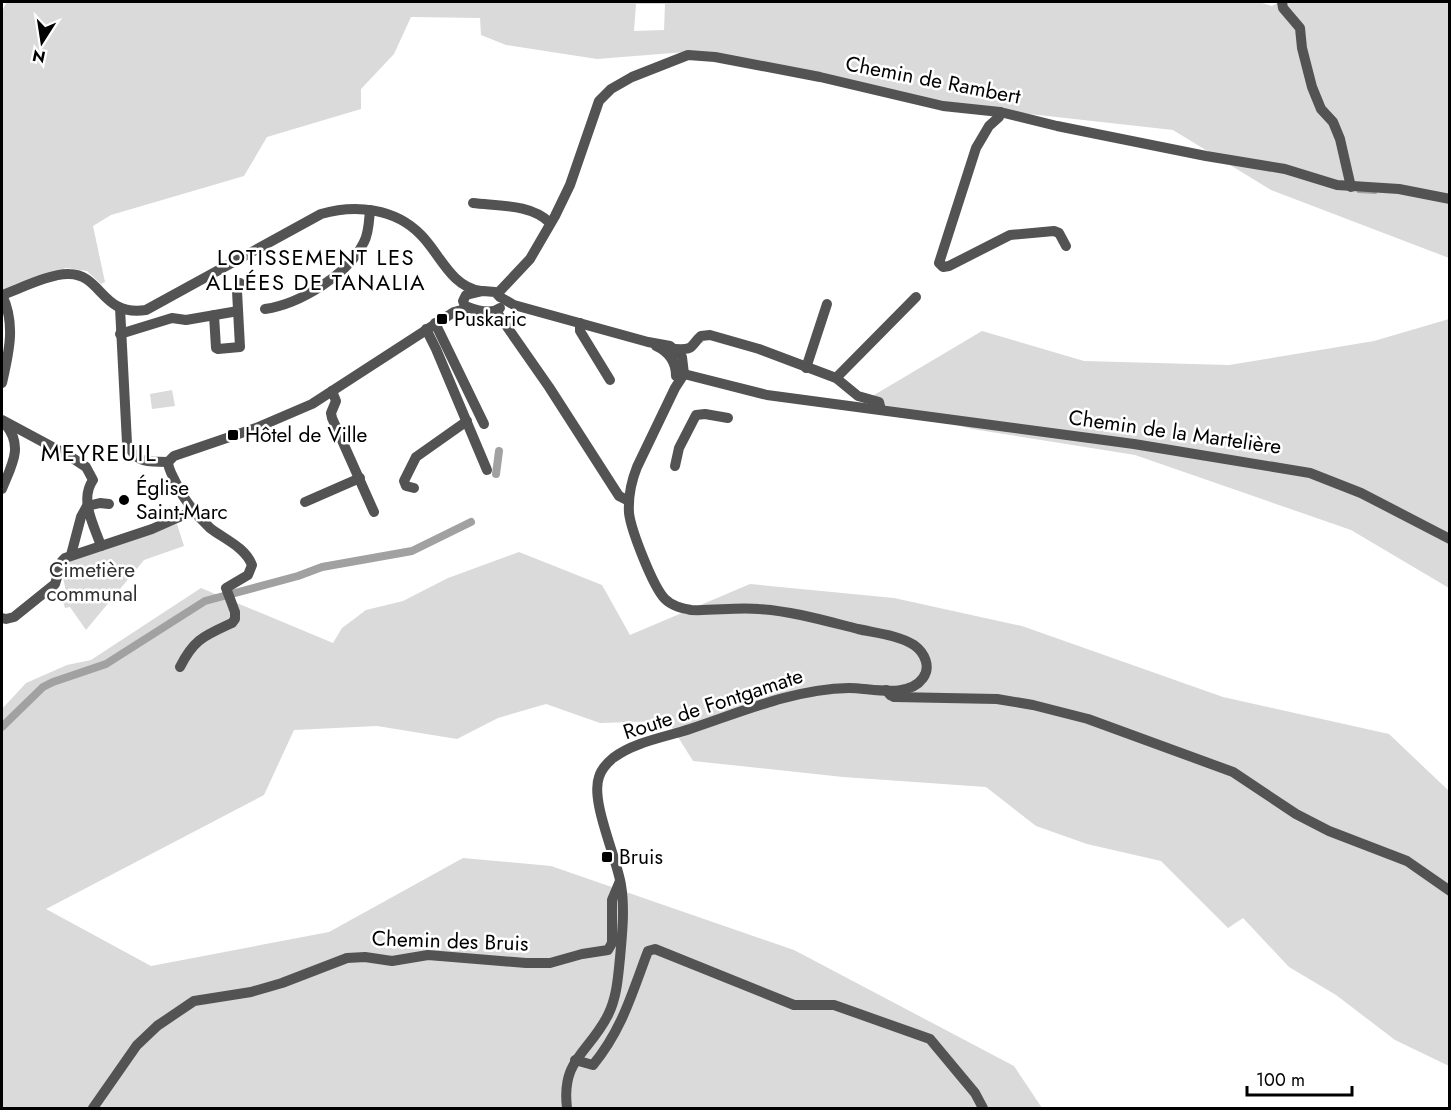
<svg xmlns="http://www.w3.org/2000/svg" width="1451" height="1110" font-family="Jost,sans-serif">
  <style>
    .green { fill: #dadada; fill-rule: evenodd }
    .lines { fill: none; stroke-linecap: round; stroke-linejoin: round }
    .stream { stroke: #a1a1a1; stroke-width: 2 }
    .canal { stroke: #a1a1a1; stroke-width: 8 }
    .minor { stroke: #535353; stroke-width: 10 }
    .poi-dot { fill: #000; stroke: #fff; stroke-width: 2 }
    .labels { text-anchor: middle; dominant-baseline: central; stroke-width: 5; stroke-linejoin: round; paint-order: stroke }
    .street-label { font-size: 21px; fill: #000; stroke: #fff }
    .poi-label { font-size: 21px; fill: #000; stroke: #fff; text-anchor: start }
    .park-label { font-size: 21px; fill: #313131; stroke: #fff }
    .neighbourhood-label { font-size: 22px; letter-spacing: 1.5px; fill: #000; stroke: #fff }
    .quarter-label { font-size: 24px; letter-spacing: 1.5px; fill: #000; stroke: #fff }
  </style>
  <rect width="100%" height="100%" fill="#fff"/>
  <!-- green -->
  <g class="green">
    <path d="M 7,2 L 1259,2 L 1272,6 L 1279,2 L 1449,2 L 1449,258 L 1271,190 L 1173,130 L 959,106 L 698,51 L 597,59 L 506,45 L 481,35 L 480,18 L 411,17 L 394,54 L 361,89 L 361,109 L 267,137 L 244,176 L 111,215 L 93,226 L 105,282 L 101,284 L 87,271 L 66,268 L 2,292 L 2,11 ZM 636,4 L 665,4 L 664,30 L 634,31 Z"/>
    <polygon points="1449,319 1449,588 1351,530 1135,455 972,429 864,401 982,331 1084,361 1229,365 1374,341"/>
    <polygon points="172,390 175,406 152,409 150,394"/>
    <polygon points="177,524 184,546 144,560 86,630 70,607 65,608 62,599 67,597 62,572 64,563"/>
    <polygon points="519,552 602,585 630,635 750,584 894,598 1022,626 1223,697 1389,734 1449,791 1449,1066 1395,1040 1336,995 1289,967 1243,918 1228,928 1161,861 1087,844 1036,826 986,787 843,777 693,761 668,721 600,723 546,704 498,718 457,739 377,726 294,730 264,795 46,909 151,966 329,932 463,858 551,866 794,950 1014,1066 1042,1108 2,1108 2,709 26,683 67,665 91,660 201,588 333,643 342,628 366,610 403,601 448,578"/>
  </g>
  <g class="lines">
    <!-- stream -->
    <polyline class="stream" points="1358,192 1376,193"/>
    <!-- canal -->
    <g class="canal">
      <polyline points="496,474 499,451"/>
      <polyline points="2,727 43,687 53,682 106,664 205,601 298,576 322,567 412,551 471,522"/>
    </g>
    <!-- minor -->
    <g class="minor">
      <polyline points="1282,2 1283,8 1300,28 1302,48 1312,87 1321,109 1333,122 1340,139 1351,187"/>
      <polyline points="1000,112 999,117 989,126 976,148 939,263 943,267 949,266 1010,235 1054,231 1059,233 1066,246"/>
      <path d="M 473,203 C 498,206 532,204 550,223"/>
      <polyline points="498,293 530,259 555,216 570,185 599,101 611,89 632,77 688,55 715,57 820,77 943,106 1000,112 1057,126 1206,156 1285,169 1337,185 1399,189 1450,199"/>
      <path d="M 2,295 C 19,289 52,273 69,274 C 102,274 101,317 146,310 L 321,214 C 355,204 395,208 421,235 C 440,254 451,287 481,291"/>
      <path d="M 500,297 L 514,305 L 648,342 L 670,346 L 682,357 L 684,374 L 675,388 L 637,467 C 631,482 628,496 629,513 C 631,530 653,587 665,599 C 672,606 681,608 691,610 C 713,611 736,607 759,609 C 792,611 826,621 858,629 C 876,633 898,635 914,645 C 925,653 931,667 923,678 C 908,699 871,688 849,688 C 794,689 741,712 690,729 C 665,737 634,742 613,758 C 607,763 601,770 599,777 C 590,801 617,858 621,885 C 625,909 622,935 620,958 C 618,977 617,997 608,1015 C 589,1053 561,1059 567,1108"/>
      <path d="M 500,297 L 495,292 L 483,291 L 466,295 L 463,301 L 465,306 C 475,310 491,315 500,308"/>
      <path d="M 120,308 L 127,443 C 137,465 148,461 168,462"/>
      <path d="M 265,309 C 300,304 349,274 364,242 C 369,233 369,220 370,210"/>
      <polyline points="496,311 549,387 619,496 629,501"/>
      <polyline points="214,315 216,348 218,349 240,347 237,291 240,283"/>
      <polyline points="435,323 484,424"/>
      <polyline points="580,323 580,331 610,380"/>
      <polyline points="426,329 436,349 487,470"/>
      <polyline points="120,334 172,318 186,320 238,311"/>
      <path d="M 656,346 C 669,352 676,361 676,376"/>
      <path d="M 675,349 C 695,350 689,347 701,336 L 710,335 L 759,349 L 836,378 L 858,396 L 879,402 L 881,410"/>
      <polyline points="806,368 827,304"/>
      <polyline points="676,369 684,374 767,395 1134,444 1310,473 1361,493 1450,539"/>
      <polyline points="836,378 916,297"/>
      <path d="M 2,383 C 9,352 16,324 2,295"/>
      <polyline points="332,391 336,401 331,413 332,418 374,512"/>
      <path d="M 2,420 L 71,457 L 86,467 L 93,480 C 79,500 94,525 101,546"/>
      <polyline points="168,462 174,456 256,428 312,404 454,312 469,308"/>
      <path d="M 168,462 C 168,469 173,476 176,483 C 184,500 196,515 210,528 C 224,539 245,547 252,565 L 248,575 L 226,588 L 235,612 L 235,619 L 232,623 C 204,636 194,639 180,667"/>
      <polyline points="675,466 679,448 696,415 705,414 728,418"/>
      <polyline points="414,488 406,486 404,481 416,457 467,421"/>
      <path d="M 2,489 C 11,466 24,447 6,425"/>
      <polyline points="305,502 360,478"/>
      <polyline points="71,555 81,517 87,506 100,503 109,504"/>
      <polyline points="2,618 6,619 14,617 55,584 62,561 65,558 152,529 193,511"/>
      <polyline points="886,690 890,695 894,697 997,699 1033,705 1088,719 1233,772 1296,814 1329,831 1407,861 1450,891"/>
      <path d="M 575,1060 L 593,1065 C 622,1030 632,993 648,951 L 655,949 L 794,1005 L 834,1005 L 930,1039 L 975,1093 L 983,1108"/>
      <polyline points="93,1108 137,1045 157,1026 194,1001 251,992 282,983 347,958 365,957 392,961 428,955 526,963 550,963 582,954 608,950 612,943 612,900 620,881"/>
    </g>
  </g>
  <!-- markers -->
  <g class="poi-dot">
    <rect x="436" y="313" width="12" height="12" rx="3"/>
    <rect x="227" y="429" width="12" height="12" rx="3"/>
    <circle cx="124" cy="500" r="6"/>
    <rect x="601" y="851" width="12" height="12" rx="3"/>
  </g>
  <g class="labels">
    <!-- street labels -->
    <g class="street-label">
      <text transform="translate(933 80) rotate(11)">Chemin de Rambert</text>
      <text transform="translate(1175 432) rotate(8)">Chemin de la Martelière</text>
      <text transform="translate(713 704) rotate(-18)">Route de Fontgamate</text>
      <text transform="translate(450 941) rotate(2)">Chemin des Bruis</text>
    </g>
    <!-- poi labels -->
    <g class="poi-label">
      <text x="454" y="319">Puskaric</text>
      <text x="245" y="435">Hôtel de Ville</text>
      <text x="136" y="488">Église<tspan x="136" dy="24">Saint-Marc</tspan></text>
      <text x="619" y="857">Bruis</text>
    </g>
    <!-- park labels -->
    <g class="park-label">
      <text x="92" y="570">Cimetière<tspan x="92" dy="24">communal</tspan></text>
    </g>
    <!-- neighbourhood labels -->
    <g class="neighbourhood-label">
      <text x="316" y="257">LOTISSEMENT LES<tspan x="316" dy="25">ALLÉES DE TANALIA</tspan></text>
    </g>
    <!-- quarter labels -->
    <g class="quarter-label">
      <text x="99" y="452">MEYREUIL</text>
    </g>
  </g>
  <!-- border -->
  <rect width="1451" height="1110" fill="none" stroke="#000000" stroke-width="6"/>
  <!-- north arrow -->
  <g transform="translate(42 42) rotate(192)" stroke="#ffffff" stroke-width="4.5" paint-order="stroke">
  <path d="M0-4.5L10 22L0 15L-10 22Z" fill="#000000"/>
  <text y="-9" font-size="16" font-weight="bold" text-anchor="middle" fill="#000000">N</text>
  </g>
  <!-- scale -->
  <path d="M1247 1086v9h105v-9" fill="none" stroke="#000000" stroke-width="3"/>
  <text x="1256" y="1086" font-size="18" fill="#000000" stroke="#ffffff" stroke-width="4.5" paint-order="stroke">100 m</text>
</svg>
